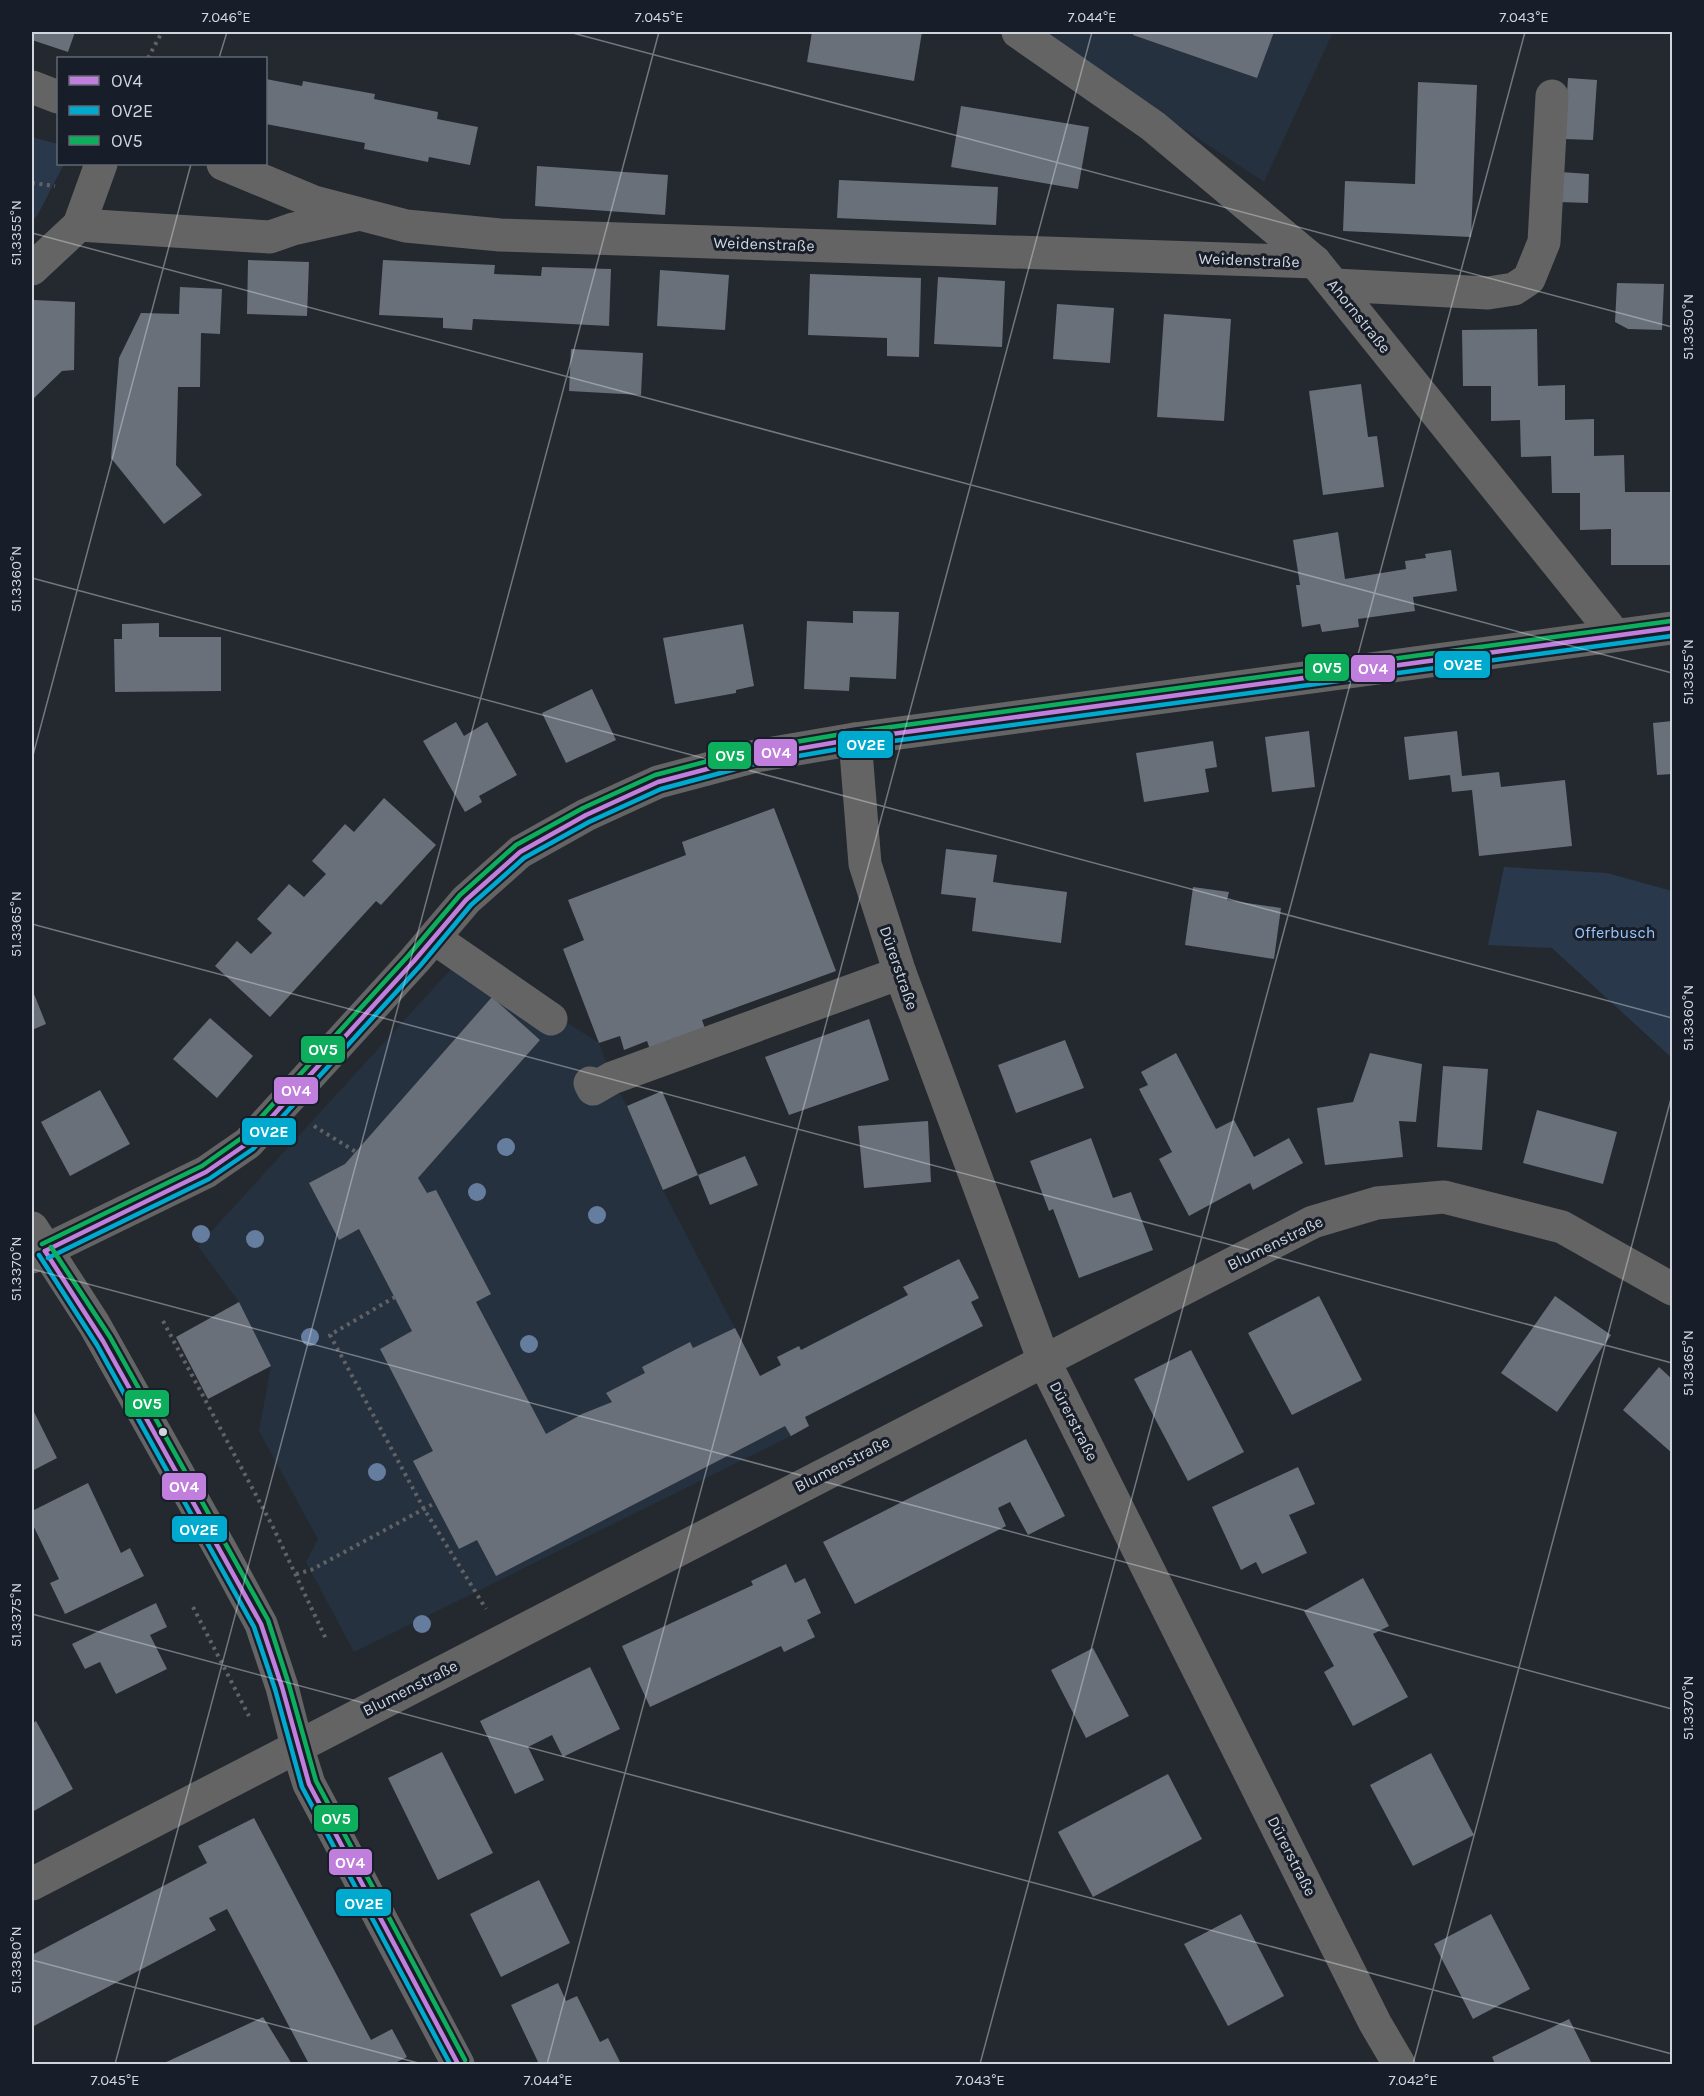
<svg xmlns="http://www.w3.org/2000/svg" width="1704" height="2096" font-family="Karla,sans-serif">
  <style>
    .built { fill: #26313f }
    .green { fill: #29384b }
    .building { fill: #69707a }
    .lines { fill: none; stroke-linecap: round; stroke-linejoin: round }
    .path { stroke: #616265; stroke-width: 4; stroke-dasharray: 3 4.5; stroke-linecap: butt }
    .minor { stroke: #656464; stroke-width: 33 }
    .major { stroke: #656566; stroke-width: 33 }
    .bus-1-casing { stroke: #171e29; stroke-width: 9 }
    .bus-2-casing { stroke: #171e29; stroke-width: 9 }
    .bus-3-casing { stroke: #171e29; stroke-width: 9 }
    .bus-1 { stroke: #c07fdc; stroke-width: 4.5 }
    .bus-2 { stroke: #00a9ce; stroke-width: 4.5 }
    .bus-3 { stroke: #0daf5c; stroke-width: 4.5 }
    .tree { fill: #657e9f }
    .ticks { fill: none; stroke: #d1d6de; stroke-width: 1.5; stroke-opacity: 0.45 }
    .bus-dot { fill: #d1d6de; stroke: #171e29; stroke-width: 2 }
    .labels { text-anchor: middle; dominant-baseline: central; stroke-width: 6; stroke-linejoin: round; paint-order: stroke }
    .street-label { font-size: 16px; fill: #d1d6de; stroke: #171e29 }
    .park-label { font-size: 16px; fill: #9bc4fb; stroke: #171e29 }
    .line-badge { stroke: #171e29; stroke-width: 2 }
    .badge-label { font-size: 16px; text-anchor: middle; font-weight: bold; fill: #fff }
    .neatline { fill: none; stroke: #d1d6de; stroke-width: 2 }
    .ticks-label { font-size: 15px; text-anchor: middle; fill: #d1d6de }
  </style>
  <rect width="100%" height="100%" fill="#24292f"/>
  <!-- built -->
  <g class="built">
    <polygon points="1037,32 1333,32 1264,182"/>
    <polygon points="463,956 599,1043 613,1082 627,1106 663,1190 791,1436 354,1652 306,1562 318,1539 259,1431 271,1366 239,1302 198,1246"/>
  </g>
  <!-- green -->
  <g class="green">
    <polygon points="32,137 58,144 58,164 64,164 37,216 32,221"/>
    <polygon points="1504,867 1607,873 1672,891 1672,1058 1552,948 1488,945"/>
  </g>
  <!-- building -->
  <g class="building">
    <polygon points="32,32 75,32 68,52 32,40"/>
    <polygon points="812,32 922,32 914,81 807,62"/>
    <polygon points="1134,32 1274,32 1257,78 1133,35"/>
    <polygon points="1568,78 1597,80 1593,140 1564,139"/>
    <polygon points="266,79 302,86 303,81 375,94 374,99 438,112 437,119 478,127 470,165 429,157 428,162 364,149 365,143 266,124"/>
    <polygon points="1418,82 1477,85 1471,237 1343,231 1345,181 1415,184"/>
    <polygon points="961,106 1089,127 1078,189 951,167"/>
    <polygon points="537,166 668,175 665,215 535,206"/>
    <polygon points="1561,172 1589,174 1588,203 1559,202"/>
    <polygon points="839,180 998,187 996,225 837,218"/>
    <polygon points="248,260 309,262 307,316 247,314"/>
    <polygon points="383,260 495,265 494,274 541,276 542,267 611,269 609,326 473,319 472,330 443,328 443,318 379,315"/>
    <polygon points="660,270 729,275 725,330 657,326"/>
    <polygon points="810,274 921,278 919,357 887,356 887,338 808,335"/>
    <polygon points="938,277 1005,281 1002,347 934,344"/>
    <polygon points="1617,283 1664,284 1662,330 1628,329 1615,322"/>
    <polygon points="180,287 222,289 220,334 201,333 200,387 178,387 176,465 202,495 164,524 111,458 119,358 141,313 179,314"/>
    <polygon points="34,300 75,302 74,370 62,371 32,400 32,303"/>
    <polygon points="1057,304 1114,308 1110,363 1053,359"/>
    <polygon points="1164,314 1231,319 1224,421 1157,417"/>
    <polygon points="1537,329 1538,386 1565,385 1565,420 1594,419 1594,456 1624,455 1625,492 1672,492 1672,565 1611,565 1611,529 1580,530 1580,493 1552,493 1551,456 1521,457 1520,420 1491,421 1491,386 1463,386 1462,330"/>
    <polygon points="571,349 643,353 641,395 569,391"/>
    <polygon points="1361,384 1368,437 1377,436 1384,487 1323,495 1309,391"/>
    <polygon points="1338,532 1345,579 1406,569 1405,561 1426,558 1425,554 1451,550 1457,591 1413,597 1415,611 1358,619 1359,627 1322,632 1320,624 1302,627 1296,585 1300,585 1293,540"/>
    <polygon points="853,611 899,612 896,679 850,677 849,691 804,689 807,621 853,623"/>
    <polygon points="159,623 159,637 221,637 221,691 115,692 114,639 122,639 122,624"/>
    <polygon points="743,624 754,686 736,690 736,693 675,704 663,638"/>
    <polygon points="592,689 616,740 566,763 542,713"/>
    <polygon points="1672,721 1672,774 1657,775 1653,723"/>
    <polygon points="456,722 464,736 487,722 517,775 479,796 482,802 465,812 423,741"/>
    <polygon points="1309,731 1315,787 1272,792 1265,737"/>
    <polygon points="1457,731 1462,776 1499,772 1501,787 1565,780 1572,846 1479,856 1472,790 1452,792 1450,775 1409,780 1404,737"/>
    <polygon points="1213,741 1217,767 1205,769 1209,792 1144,802 1136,753"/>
    <polygon points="384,798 436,845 381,905 376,901 270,1017 215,966 237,941 251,954 272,933 257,919 289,884 304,897 326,874 312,861 345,824 354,832"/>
    <polygon points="774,808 836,971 702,1020 707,1034 652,1055 647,1041 624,1050 620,1036 599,1043 563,949 584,940 568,900 686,855 682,842"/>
    <polygon points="946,849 997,855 993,882 1067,892 1061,943 972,931 976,898 941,894"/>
    <polygon points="1193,887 1229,892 1227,900 1281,908 1274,959 1185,945"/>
    <polygon points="32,989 46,1024 32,1030"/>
    <polygon points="492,997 540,1040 418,1178 427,1193 436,1190 491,1294 476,1302 546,1434 582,1414 612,1402 606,1393 645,1373 642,1367 690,1342 693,1348 735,1328 760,1376 781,1365 777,1357 799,1346 801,1350 908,1295 903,1287 959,1259 979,1298 971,1302 983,1326 805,1417 809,1426 791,1436 785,1426 496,1576 477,1540 459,1549 413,1461 433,1451 380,1349 412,1331 359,1229 339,1240 309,1183 345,1164"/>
    <polygon points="210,1018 253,1056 217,1098 173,1059"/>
    <polygon points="869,1019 889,1080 789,1115 765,1057"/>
    <polygon points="1065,1040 1084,1088 1016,1113 998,1065"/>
    <polygon points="1176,1053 1216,1129 1234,1120 1254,1157 1289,1138 1303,1163 1253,1190 1250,1183 1189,1216 1159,1159 1172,1152 1139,1089 1148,1085 1141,1072"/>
    <polygon points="1370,1053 1422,1064 1416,1122 1399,1121 1403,1157 1325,1165 1317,1108 1353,1102"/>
    <polygon points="1443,1066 1488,1069 1482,1150 1437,1147"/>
    <polygon points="100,1090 130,1144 70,1176 41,1122"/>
    <polygon points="662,1091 698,1175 663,1190 627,1106"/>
    <polygon points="1537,1110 1617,1132 1603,1184 1523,1163"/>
    <polygon points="928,1121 931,1182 864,1188 858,1126"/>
    <polygon points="1091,1138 1113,1198 1131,1192 1153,1250 1079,1278 1053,1209 1049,1211 1030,1161"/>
    <polygon points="745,1156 758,1185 710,1205 698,1175"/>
    <polygon points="1319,1296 1362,1380 1292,1415 1248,1333"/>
    <polygon points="1555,1296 1611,1335 1557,1412 1501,1373"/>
    <polygon points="239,1302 271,1366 208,1399 176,1337"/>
    <polygon points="1191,1350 1244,1452 1188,1481 1134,1379"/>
    <polygon points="1659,1367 1672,1379 1672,1453 1623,1410"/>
    <polygon points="32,1408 57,1458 32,1471"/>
    <polygon points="1026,1439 1065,1516 1028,1535 1010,1502 998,1508 1006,1526 855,1604 823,1542"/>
    <polygon points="1298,1467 1315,1504 1289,1515 1307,1553 1262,1574 1256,1562 1241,1570 1212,1507"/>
    <polygon points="88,1483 121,1553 130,1548 144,1576 65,1614 50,1583 59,1579 32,1523 32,1511"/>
    <polygon points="786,1564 795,1583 805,1578 821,1613 807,1620 815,1637 784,1652 781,1646 650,1707 622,1646 753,1585 751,1581"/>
    <polygon points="1363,1578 1389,1626 1373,1634 1408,1697 1353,1726 1324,1672 1334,1666 1304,1611"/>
    <polygon points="156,1603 167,1627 150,1635 167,1669 116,1694 100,1662 85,1669 72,1644"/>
    <polygon points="1093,1648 1129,1716 1086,1738 1051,1670"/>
    <polygon points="590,1667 620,1729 563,1757 552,1735 528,1747 544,1780 515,1794 480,1721"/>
    <polygon points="36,1721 73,1789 32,1812 32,1724"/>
    <polygon points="442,1752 493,1853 438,1880 388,1778"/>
    <polygon points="1431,1753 1474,1835 1413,1866 1370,1785"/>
    <polygon points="1168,1774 1202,1839 1093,1897 1058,1832"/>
    <polygon points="254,1818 371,2040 392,2029 407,2057 393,2064 309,2064 227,1909 209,1918 216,1930 32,2027 32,1955 207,1863 198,1846"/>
    <polygon points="539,1880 570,1943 501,1977 470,1914"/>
    <polygon points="1241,1914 1284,1996 1228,2026 1184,1944"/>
    <polygon points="1491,1914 1530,1989 1473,2019 1434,1944"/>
    <polygon points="558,1983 566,2001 577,1996 600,2042 608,2038 621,2064 539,2064 511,2005"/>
    <polygon points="263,2017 292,2064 162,2064"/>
    <polygon points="1569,2019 1592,2064 1495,2064 1492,2057"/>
  </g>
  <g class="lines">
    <!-- path -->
    <g class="path">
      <polyline points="148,58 162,32"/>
      <polyline points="32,183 55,186"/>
      <polyline points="314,1126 356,1152"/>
      <polyline points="395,1297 330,1335 424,1509 486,1609"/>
      <polyline points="163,1321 273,1527 326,1639"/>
      <polyline points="296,1574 311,1570 435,1503"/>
      <polyline points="193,1607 249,1716"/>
    </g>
    <!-- minor -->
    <g class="minor">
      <polyline points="1018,32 1153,126 1315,262 1615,635"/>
      <polyline points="32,87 58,97"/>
      <polyline points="223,164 314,202 406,226 500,235 1315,262"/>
      <polyline points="79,225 270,237 293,229 356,215"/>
      <polyline points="32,269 79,225 101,164"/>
      <polyline points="1335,285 1488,293 1514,289 1529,279 1544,242 1552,96"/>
      <polyline points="855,739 865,864 900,973 1044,1361 1375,2023 1399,2064"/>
      <polyline points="434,938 551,1019"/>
      <polyline points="590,1083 593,1089 612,1078 900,973"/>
      <polyline points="32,1257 206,1172 248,1143 414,961 466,900 520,852 586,815 658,782 756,756 855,739 1672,628"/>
      <polyline points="32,1884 1313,1222 1377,1203 1444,1197 1562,1227 1672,1289"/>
    </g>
    <!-- major -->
    <polyline class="major" points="32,1228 94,1324 222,1552 261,1624 282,1687 297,1746 309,1784 458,2064"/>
    <!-- bus-1 casing -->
    <g class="bus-1-casing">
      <g id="bus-1">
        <polyline points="45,1251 206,1172 248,1143 414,961 466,900 520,852 586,815 658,782 756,756 855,739 1672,628"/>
        <polyline points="45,1251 103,1341 261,1624 282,1687 309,1784 458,2064"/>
      </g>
    </g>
    <!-- bus-2 casing -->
    <g class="bus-2-casing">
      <g id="bus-2">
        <polyline points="39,1255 97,1345 254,1627 275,1689 302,1787 450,2064"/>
        <polyline points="48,1258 209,1179 253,1149 420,966 471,905 524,858 589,822 661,789 758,763 856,746 1672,636"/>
      </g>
    </g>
    <!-- bus-3 casing -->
    <g class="bus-3-casing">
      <g id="bus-3">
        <polyline points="42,1244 202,1166 243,1137 408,956 460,895 516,845 583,808 655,775 754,749 854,732 1671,621"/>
        <polyline points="51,1247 110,1337 268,1620 289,1685 316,1781 465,2060"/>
      </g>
    </g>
    <!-- bus-1 -->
    <use href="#bus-1" class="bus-1"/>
    <!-- bus-2 -->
    <use href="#bus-2" class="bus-2"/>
    <!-- bus-3 -->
    <use href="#bus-3" class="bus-3"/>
  </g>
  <!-- trees -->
  <g class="tree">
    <circle cx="506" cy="1147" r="9"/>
    <circle cx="477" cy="1192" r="9"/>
    <circle cx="597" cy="1215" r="9"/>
    <circle cx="201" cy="1234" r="9"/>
    <circle cx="255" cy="1239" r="9"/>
    <circle cx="310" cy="1337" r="9"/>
    <circle cx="529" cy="1344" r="9"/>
    <circle cx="377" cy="1472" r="9"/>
    <circle cx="422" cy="1624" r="9"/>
  </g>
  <!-- ticks -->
  <path class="ticks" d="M 569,32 L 1672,327M 219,58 L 227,32M 32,233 L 1672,673M 32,578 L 1672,1018M 32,759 L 191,164M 32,924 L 1672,1363M 32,1269 L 1672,1709M 32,1614 L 1672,2054M 32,1960 L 422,2064M 115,2064 L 659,32M 547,2064 L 1092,32M 980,2064 L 1525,32M 1413,2064 L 1672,1095"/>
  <!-- markers -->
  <circle class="bus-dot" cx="163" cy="1432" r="5"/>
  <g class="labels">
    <!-- street labels -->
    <g class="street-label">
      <text transform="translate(764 244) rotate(2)">Weidenstraße</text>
      <text transform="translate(1249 260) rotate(2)">Weidenstraße</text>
      <text transform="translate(1359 316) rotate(51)">Ahornstraße</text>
      <text transform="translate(899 968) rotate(71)">Dürerstraße</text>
      <text transform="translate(1275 1243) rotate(-26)">Blumenstraße</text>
      <text transform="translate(1074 1421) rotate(63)">Dürerstraße</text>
      <text transform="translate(842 1464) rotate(-27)">Blumenstraße</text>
      <text transform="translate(410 1688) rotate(-27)">Blumenstraße</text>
      <text transform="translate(1292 1856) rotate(63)">Dürerstraße</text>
    </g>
    <!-- park labels -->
    <g class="park-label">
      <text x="1615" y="932">Offerbusch</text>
    </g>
  </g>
  <g class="line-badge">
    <rect x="1434" y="650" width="57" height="29" rx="6" fill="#00a9ce"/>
    <rect x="1304" y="653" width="46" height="29" rx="6" fill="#0daf5c"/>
    <rect x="1350" y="654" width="46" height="29" rx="6" fill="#c07fdc"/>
    <rect x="837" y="730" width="57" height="29" rx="6" fill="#00a9ce"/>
    <rect x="753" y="738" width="45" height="29" rx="6" fill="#c07fdc"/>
    <rect x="707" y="741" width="45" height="29" rx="6" fill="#0daf5c"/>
    <rect x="300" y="1035" width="46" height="29" rx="6" fill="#0daf5c"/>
    <rect x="273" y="1076" width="46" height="29" rx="6" fill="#c07fdc"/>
    <rect x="241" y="1117" width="56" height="29" rx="6" fill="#00a9ce"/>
    <rect x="124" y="1389" width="46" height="29" rx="6" fill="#0daf5c"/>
    <rect x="161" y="1472" width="46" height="29" rx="6" fill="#c07fdc"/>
    <rect x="171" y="1515" width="57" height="28" rx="6" fill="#00a9ce"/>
    <rect x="313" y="1804" width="46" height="29" rx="6" fill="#0daf5c"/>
    <rect x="328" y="1848" width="45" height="28" rx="6" fill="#c07fdc"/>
    <rect x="335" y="1888" width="57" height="29" rx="6" fill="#00a9ce"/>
  </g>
  <g class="badge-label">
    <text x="1463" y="670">OV2E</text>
    <text x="1327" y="673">OV5</text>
    <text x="1373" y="674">OV4</text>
    <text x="866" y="750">OV2E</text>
    <text x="776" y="758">OV4</text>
    <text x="730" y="761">OV5</text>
    <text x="323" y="1055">OV5</text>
    <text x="296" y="1096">OV4</text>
    <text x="269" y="1137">OV2E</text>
    <text x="147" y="1409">OV5</text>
    <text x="184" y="1492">OV4</text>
    <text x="199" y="1535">OV2E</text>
    <text x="336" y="1824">OV5</text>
    <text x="350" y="1868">OV4</text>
    <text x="364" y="1909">OV2E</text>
  </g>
  <!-- border -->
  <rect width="1704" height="2096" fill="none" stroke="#171e29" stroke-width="66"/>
  <!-- legend -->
  <rect x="57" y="57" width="210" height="108" fill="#171e29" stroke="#616871" stroke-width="1.5"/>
  <rect x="69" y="76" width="30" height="9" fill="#c07fdc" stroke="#616871" stroke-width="1.5"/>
  <text x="111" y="87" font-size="18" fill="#d1d6de">OV4</text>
  <rect x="69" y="106" width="30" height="9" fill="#00a9ce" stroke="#616871" stroke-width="1.5"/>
  <text x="111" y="117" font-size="18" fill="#d1d6de">OV2E</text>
  <rect x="69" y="136" width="30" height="9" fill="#0daf5c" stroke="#616871" stroke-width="1.5"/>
  <text x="111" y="147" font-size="18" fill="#d1d6de">OV5</text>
  <rect x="33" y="33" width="1638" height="2030" class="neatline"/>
  <g class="ticks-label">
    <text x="226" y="22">7.046°E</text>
    <text x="659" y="22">7.045°E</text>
    <text x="1092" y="22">7.044°E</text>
    <text x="1524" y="22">7.043°E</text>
    <text transform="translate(16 233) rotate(-90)" y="5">51.3355°N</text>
    <text transform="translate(1688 327) rotate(-90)" y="5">51.3350°N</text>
    <text transform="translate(16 579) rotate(-90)" y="5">51.3360°N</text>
    <text transform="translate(1688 672) rotate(-90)" y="5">51.3355°N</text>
    <text transform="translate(16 924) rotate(-90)" y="5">51.3365°N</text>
    <text transform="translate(1688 1018) rotate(-90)" y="5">51.3360°N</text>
    <text transform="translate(16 1269) rotate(-90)" y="5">51.3370°N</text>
    <text transform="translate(1688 1363) rotate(-90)" y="5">51.3365°N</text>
    <text transform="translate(16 1615) rotate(-90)" y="5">51.3375°N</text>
    <text transform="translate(1688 1708) rotate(-90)" y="5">51.3370°N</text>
    <text transform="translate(16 1960) rotate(-90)" y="5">51.3380°N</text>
    <text x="115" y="2085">7.045°E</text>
    <text x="548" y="2085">7.044°E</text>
    <text x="980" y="2085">7.043°E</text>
    <text x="1413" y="2085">7.042°E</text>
  </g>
</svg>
